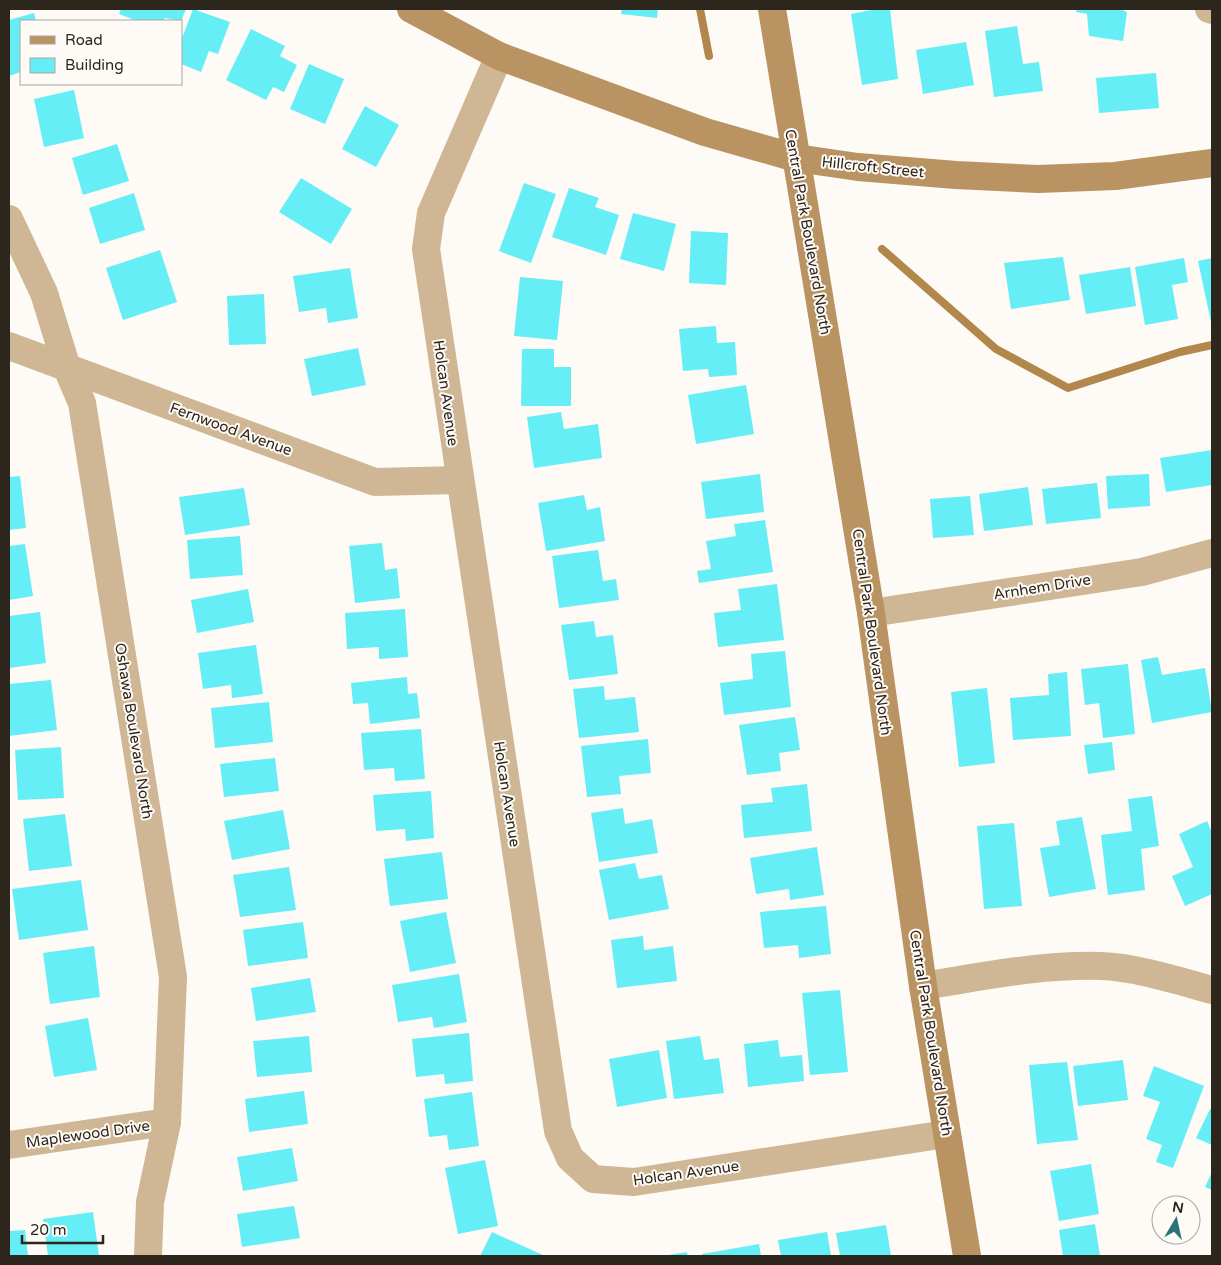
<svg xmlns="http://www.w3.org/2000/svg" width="1221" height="1265" font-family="'Varela Round',sans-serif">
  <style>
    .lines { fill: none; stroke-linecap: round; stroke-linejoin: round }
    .stream { stroke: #b2874c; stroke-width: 8 }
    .building { fill: #65eef6 }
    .street { stroke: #cfb695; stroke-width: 28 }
    .secondary { stroke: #b99361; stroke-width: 28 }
    .labels { text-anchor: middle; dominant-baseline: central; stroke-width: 4; stroke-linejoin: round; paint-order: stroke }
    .street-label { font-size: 15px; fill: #2d261d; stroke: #fefaf5 }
  </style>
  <rect width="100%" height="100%" fill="#fefaf5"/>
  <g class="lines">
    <!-- stream -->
    <g class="stream">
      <polyline points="700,9 709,56"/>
      <polyline points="882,249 996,349 1068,388 1180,352 1212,345"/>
    </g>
  </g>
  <!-- building -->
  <g class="building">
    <polygon points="121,9 186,9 181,21 165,18 163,21 137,21 119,14"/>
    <polygon points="193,9 230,22 218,54 209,51 201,72 181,64 181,41"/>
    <polygon points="622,9 658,9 657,18 621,14"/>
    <polygon points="876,9 890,9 898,79 862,85 851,14"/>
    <polygon points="1077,9 1120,9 1127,12 1123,41 1089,36 1087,14 1076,12"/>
    <polygon points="34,13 36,21 21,21 21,72 9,76 9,20"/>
    <polygon points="1017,26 1023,64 1039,62 1043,91 994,97 985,31"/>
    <polygon points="251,29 285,46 280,56 297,65 284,92 273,87 266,100 226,80"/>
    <polygon points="966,42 974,85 923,94 916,50"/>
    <polygon points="309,64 344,79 325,124 290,109"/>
    <polygon points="1156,73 1159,108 1099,113 1096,78"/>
    <polygon points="74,90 84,138 44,147 34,99"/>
    <polygon points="365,106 399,125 376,167 342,149"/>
    <polygon points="117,144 129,181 83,195 72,158"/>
    <polygon points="301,178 352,209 331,244 279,212"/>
    <polygon points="524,183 556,194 531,263 499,251"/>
    <polygon points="569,188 599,198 595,207 619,215 606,255 552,237"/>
    <polygon points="134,193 145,230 100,244 89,208"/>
    <polygon points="633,213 676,224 664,271 620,259"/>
    <polygon points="691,231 728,233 726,285 689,283"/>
    <polygon points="160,250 177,302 123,320 106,268"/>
    <polygon points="1063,257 1070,300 1011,309 1004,263"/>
    <polygon points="1184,258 1188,282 1172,285 1178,319 1145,325 1135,267"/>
    <polygon points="1212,258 1212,322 1211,322 1198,261"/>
    <polygon points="1130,267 1136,306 1086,314 1079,275"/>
    <polygon points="350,268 358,318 328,323 326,308 299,312 293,276"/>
    <polygon points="520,277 563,281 557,340 514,336"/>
    <polygon points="264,294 266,344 229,345 227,296"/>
    <polygon points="716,326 717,343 735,342 737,375 709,377 708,369 683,371 679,329"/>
    <polygon points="358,348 366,385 312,396 304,359"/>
    <polygon points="522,349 554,349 554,367 571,367 571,406 521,406"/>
    <polygon points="746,385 754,434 696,444 688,395"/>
    <polygon points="561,412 564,429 598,424 602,458 534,468 527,417"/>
    <polygon points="1212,450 1212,485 1166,492 1160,458"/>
    <polygon points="760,474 764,512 706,519 701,482"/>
    <polygon points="1149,474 1150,506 1108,509 1106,476"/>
    <polygon points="20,476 26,528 9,530 9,477"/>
    <polygon points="1097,483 1101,518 1046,524 1042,489"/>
    <polygon points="1028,487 1033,525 984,531 979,494"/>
    <polygon points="244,488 250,525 185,535 179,497"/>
    <polygon points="584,495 587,510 600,507 605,541 546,551 538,503"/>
    <polygon points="970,496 974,535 933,538 930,499"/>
    <polygon points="765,520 773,572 699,583 697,571 711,569 706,541 736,536 734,524"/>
    <polygon points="240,536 243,575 190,579 187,540"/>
    <polygon points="382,543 385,570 397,568 400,598 355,603 349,546"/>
    <polygon points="25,544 33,596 9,600 9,546"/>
    <polygon points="598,550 603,581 616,579 619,600 559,608 552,556"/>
    <polygon points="777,584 784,640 718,647 714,613 741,610 738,589"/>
    <polygon points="248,589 254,622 197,633 191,600"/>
    <polygon points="405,609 408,657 379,659 379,647 347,649 345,613"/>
    <polygon points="40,612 46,663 9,668 9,616"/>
    <polygon points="594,621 596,637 613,635 618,674 569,680 561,625"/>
    <polygon points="256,645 263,694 232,698 231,685 203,689 198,653"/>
    <polygon points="785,651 791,707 724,715 720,683 753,679 751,654"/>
    <polygon points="1158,657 1162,675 1205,668 1212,712 1152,723 1141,660"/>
    <polygon points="1128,664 1135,734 1103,738 1099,703 1085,705 1081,669"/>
    <polygon points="1067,672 1071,736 1013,740 1010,698 1049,695 1048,674"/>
    <polygon points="407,677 408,694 417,693 420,718 370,724 368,703 353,704 351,683"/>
    <polygon points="51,680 57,730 9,736 9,684"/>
    <polygon points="604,686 605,700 635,697 639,732 579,738 573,689"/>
    <polygon points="987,688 995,763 959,767 951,692"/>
    <polygon points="269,702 273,742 215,748 211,708"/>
    <polygon points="795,717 800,750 779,753 781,771 747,775 739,725"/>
    <polygon points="421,729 425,779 395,781 394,768 364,770 361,733"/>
    <polygon points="648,739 651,773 619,776 621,794 587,797 581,746"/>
    <polygon points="1112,742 1115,770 1088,774 1084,745"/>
    <polygon points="61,747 64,798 18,800 15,750"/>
    <polygon points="275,758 279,791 224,797 220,764"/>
    <polygon points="807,784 812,831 744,838 741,805 773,802 771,788"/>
    <polygon points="431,791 434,838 406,841 405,829 376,831 373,795"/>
    <polygon points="1152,796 1159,846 1141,849 1145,890 1108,895 1101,835 1132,831 1128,799"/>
    <polygon points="623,808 625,824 652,819 658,853 599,862 591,813"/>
    <polygon points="283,810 290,849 232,860 224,821"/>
    <polygon points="65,814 72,866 29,871 23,819"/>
    <polygon points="1082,817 1096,889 1049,897 1040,848 1060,845 1056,821"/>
    <polygon points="1207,821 1212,833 1212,894 1185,906 1172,876 1193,867 1179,834"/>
    <polygon points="1014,823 1022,906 984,909 977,826"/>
    <polygon points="817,847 824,895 790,900 789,889 756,894 750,858"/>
    <polygon points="442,852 448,899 390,906 384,859"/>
    <polygon points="635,863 639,879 662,875 669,909 609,920 599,870"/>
    <polygon points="289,867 296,910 240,917 233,875"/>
    <polygon points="81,880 88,930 19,940 12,889"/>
    <polygon points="826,906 831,954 799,958 798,945 764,948 760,912"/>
    <polygon points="446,912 456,963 410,972 400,921"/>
    <polygon points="303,922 308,958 248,966 243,930"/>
    <polygon points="643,936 644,950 673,946 677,981 617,988 611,940"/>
    <polygon points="94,946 100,997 50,1004 43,953"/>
    <polygon points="459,974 467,1022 434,1028 432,1017 398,1022 392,985"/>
    <polygon points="310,978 316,1012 256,1021 251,988"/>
    <polygon points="840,990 848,1072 810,1075 802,993"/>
    <polygon points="88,1018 97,1070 54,1077 45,1026"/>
    <polygon points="469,1033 473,1081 445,1084 444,1074 416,1077 412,1039"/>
    <polygon points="309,1036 312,1072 257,1077 253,1041"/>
    <polygon points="700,1036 704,1060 719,1058 724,1093 674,1099 666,1041"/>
    <polygon points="778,1040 780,1057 802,1055 804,1081 748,1087 744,1044"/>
    <polygon points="659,1050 667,1098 617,1107 609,1059"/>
    <polygon points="1123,1060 1128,1100 1078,1106 1073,1066"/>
    <polygon points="1067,1062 1078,1140 1037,1144 1029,1065"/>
    <polygon points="1154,1066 1204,1086 1173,1168 1156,1162 1162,1145 1146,1139 1160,1102 1143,1096"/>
    <polygon points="304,1091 308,1124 249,1132 245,1099"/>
    <polygon points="472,1092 479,1146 449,1150 447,1135 429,1137 424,1099"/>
    <polygon points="1210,1109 1212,1110 1212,1145 1196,1138"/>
    <polygon points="292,1148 298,1181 243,1191 237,1157"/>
    <polygon points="485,1160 498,1226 458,1234 445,1168"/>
    <polygon points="1091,1164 1099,1214 1059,1221 1050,1171"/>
    <polygon points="1212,1172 1212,1190 1205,1187"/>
    <polygon points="294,1206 300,1238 242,1247 237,1214"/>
    <polygon points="93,1212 99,1256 48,1256 43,1219"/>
    <polygon points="1095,1224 1100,1256 1063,1256 1059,1230"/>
    <polygon points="886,1225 891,1256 840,1256 836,1233"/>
    <polygon points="25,1230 28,1256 9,1256 9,1231"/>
    <polygon points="492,1232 545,1256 480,1256"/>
    <polygon points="827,1232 831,1256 781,1256 778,1240"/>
    <polygon points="759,1244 761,1256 702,1256 702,1254"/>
    <polygon points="687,1252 688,1256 668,1256 668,1255"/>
  </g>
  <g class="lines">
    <!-- street -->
    <g class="street">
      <polyline points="1209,9 1212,10"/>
      <polyline points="499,56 431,213 426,249 558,1131 570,1158 593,1179 634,1182 946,1134"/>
      <polyline points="9,219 44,293 67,368 82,403 173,977 167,1122 150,1202 148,1256"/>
      <polyline points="9,346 375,482 459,480"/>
      <polyline points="871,613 1142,572 1212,553"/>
      <path d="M 923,986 C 981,977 1041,964 1101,966 C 1135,967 1179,981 1212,990"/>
      <polyline points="9,1145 167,1122"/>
    </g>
    <!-- secondary -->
    <g class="secondary">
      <polyline points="411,9 499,56 705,132 796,158 858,167 956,175 1038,179 1115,176 1212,163"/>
      <polyline points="772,9 871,613 923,986 967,1256"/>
    </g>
  </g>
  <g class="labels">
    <!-- street labels -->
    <g class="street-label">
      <text transform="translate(873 167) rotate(6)">Hillcroft Street</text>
      <text transform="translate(808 232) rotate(80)">Central Park Boulevard North</text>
      <text transform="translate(446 393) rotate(82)">Holcan Avenue</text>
      <text transform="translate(231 429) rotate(20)">Fernwood Avenue</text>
      <text transform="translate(1042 587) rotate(-9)">Arnhem Drive</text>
      <text transform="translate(872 632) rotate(82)">Central Park Boulevard North</text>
      <text transform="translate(134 731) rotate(81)">Oshawa Boulevard North</text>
      <text transform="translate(507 794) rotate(81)">Holcan Avenue</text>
      <text transform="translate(931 1033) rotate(81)">Central Park Boulevard North</text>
      <text transform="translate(88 1134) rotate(-8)">Maplewood Drive</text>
      <text transform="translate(686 1173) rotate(-8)">Holcan Avenue</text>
    </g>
  </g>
  <!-- border -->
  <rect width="1221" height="1265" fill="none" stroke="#2d261d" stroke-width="20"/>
  <!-- legend -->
  <rect x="20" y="20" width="162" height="65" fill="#fefaf5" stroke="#aaa59f"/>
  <rect x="30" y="36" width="25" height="8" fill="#b99361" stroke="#aaa59f"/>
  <text x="65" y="45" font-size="15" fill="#2d261d">Road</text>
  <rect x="30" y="58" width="25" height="15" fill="#65eef6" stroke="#aaa59f"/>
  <text x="65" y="70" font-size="15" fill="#2d261d">Building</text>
  <!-- north arrow -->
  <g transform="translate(1176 1220) rotate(9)"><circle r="24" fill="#fefaf5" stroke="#aaa59f"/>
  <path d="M0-4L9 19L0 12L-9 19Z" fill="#2a7478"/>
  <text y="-8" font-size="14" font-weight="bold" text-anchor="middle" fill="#2d261d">N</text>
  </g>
  <!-- scale -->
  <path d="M22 1235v8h81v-8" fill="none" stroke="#2d261d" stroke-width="2.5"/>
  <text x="30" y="1235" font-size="15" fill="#2d261d" stroke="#fefaf5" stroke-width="4" paint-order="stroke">20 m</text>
</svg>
